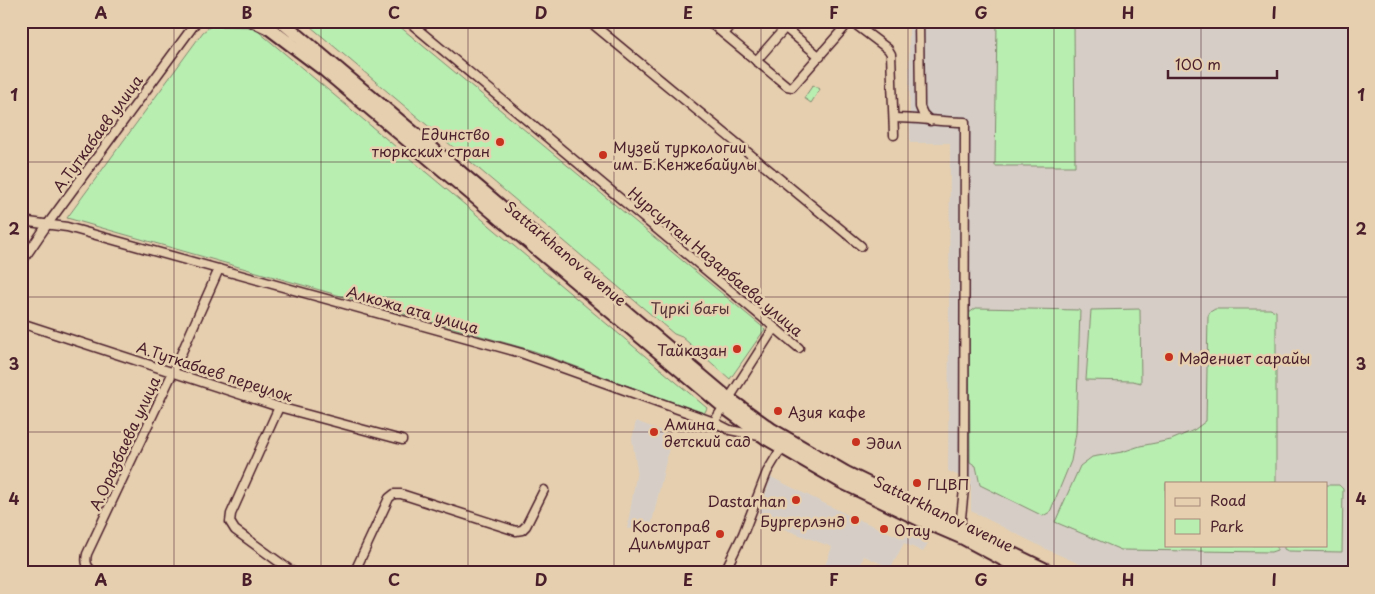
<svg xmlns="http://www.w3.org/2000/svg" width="1375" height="594" font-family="'Playpen Sans',sans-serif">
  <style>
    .built { fill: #d6cec6; fill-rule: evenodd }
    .green { fill: #b8efb1; stroke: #81876e }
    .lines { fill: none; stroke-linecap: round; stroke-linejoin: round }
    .minor-casing { stroke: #4a1f2b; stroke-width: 11 }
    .primary-casing { stroke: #4a1f2b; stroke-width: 16 }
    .minor { stroke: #e6cfaf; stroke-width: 8 }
    .primary { stroke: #e6cfaf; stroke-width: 12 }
    .grid { fill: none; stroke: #4a1f2b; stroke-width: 1; stroke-opacity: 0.55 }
    .poi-dot { fill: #c8321e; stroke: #e6cfaf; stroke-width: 2 }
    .labels { text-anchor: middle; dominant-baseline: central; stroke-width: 5; stroke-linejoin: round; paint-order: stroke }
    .street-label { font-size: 15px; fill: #4a1f2b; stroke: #e6cfaf }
    .poi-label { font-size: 15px; fill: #4a1f2b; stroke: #e6cfaf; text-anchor: start }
    .park-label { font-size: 15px; fill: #553438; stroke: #e6cfaf }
    .neatline { fill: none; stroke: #4a1f2b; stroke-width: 2 }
    .grid-label { font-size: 16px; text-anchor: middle; font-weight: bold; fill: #4a1f2b }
  </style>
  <rect width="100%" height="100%" fill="#e6cfaf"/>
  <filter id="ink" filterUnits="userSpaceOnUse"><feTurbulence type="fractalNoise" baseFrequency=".02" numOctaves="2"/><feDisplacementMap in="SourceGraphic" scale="10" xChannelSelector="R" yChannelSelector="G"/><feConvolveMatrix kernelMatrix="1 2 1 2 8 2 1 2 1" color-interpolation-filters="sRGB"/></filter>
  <g filter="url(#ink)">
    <!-- built -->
    <g class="built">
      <path d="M 909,21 L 1354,21 L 1354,573 L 1100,573 L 1048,550 L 971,511 L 971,486 L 968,484 L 968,480 L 948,471 L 950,143 L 910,143 ZM 1166,483 L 1326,483 L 1326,545 L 1166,545 Z"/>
      <polygon points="636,421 672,435 651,527 627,529 637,470 632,439"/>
      <polygon points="771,477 846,514 904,539 909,532 929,541 923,552 904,543 891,568 864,556 857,573 822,573 832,547 757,519"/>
    </g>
    <!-- green -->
    <g class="green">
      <polygon points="304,21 393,21 765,329 730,379 682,337 674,334"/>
      <polygon points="997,21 1074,21 1075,166 995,166"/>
      <polygon points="211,26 253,27 707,408 704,414 534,351 67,218 203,32"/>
      <polygon points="813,85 820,89 811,103 804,98"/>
      <polygon points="976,308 1080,310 1076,433 1071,461 1050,512 1043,516 980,485 976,466 970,462 969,313"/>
      <polygon points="1140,309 1141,383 1133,381 1086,380 1091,310"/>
      <polygon points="1215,309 1270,309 1276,311 1276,483 1166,483 1166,545 1277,545 1277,550 1271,552 1121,550 1055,522 1080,466 1092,457 1122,452 1140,446 1171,440 1194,430 1206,421 1208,316 1210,312"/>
      <polygon points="1326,485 1339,485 1343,489 1342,552 1288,551 1284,549 1284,545 1326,545"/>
    </g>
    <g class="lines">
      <!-- minor casing -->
      <g class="minor-casing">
        <g id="minor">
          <polyline points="408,21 799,348"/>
          <polyline points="589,21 861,246"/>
          <polyline points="708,21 787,86 792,87 850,21"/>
          <polyline points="777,21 820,57"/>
          <polyline points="851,21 888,49 891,54 894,135"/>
          <polyline points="919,21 920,107 923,114 930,121"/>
          <polyline points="724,34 735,21"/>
          <polyline points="756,61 791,21"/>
          <path d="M 894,118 C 918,118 941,122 965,122 L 964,489 L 960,527"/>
          <polyline points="21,221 67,227 521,353 714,422 730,430 759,436"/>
          <polyline points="21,263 47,225 197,21"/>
          <polyline points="21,323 279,407 402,440"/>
          <polyline points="279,407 231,514 230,522 235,530 294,573"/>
          <polyline points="714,422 774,328"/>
          <path d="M 94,573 C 87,567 85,563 87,554 L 173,372 L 219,269"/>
          <polyline points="354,573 389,498 394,494 401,494 516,531 522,530 526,526 544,490"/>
          <polyline points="724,573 743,534 767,472 782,447"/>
        </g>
      </g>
      <!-- primary casing -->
      <g class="primary-casing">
        <g id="primary">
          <polyline points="254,21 269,28 322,68 724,407 766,438 842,482 921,520 963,538 1029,573"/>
          <polyline points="281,21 729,399 772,430 846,473 1052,573"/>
        </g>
      </g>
      <!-- minor -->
      <use href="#minor" class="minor"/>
      <!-- primary -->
      <use href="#primary" class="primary"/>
    </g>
  </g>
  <!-- grid -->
  <path class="grid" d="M 174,21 L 174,573M 321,21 L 321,573M 468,21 L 468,573M 614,21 L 614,573M 761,21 L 761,573M 908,21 L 908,573M 1054,21 L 1054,573M 1201,21 L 1201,483M 21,162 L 1354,162M 21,297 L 1354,297M 21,432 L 1354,432M 1201,545 L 1201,573"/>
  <!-- markers -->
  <g class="poi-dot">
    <circle cx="500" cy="142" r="5"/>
    <circle cx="603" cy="155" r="5"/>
    <circle cx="737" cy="349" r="5"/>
    <circle cx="1169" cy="357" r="5"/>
    <circle cx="778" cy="411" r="5"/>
    <circle cx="654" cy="432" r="5"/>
    <circle cx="856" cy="442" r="5"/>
    <circle cx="917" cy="483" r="5"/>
    <circle cx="796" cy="500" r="5"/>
    <circle cx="855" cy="520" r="5"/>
    <circle cx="884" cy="529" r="5"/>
    <circle cx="720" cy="534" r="5"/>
  </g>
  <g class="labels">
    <!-- street labels -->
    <g class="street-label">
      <text transform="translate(97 133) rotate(-54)">А.Туткабаев улица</text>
      <text transform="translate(566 253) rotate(40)">Sattarkhanov avenue</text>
      <text transform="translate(716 261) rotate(40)">Нурсултан Назарбаева улица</text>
      <text transform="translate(413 309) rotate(16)">Алкожа ата улица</text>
      <text transform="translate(215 371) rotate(18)">А.Туткабаев переулок</text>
      <text transform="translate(124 443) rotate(-65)">А.Оразбаева улица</text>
      <text transform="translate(944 513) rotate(26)">Sattarkhanov avenue</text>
    </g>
    <!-- poi labels -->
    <g class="poi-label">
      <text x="490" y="133" text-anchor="end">Единство<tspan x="490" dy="17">тюркских стран</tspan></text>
      <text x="613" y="146">Музей туркологии<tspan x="613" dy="17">им. Б.Кенжебайулы</tspan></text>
      <text x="727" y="349" text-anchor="end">Тайказан</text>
      <text x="1179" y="357">Мәдениет сарайы</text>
      <text x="788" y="411">Азия кафе</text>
      <text x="664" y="423">Амина<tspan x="664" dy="17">детский сад</tspan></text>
      <text x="866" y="442">Эдил</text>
      <text x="927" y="483">ГЦВП</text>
      <text x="786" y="500" text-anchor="end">Dastarhan</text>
      <text x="845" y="520" text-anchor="end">Бургерлэнд</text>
      <text x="710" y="525" text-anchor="end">Костоправ<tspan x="710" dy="17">Дильмурат</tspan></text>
      <text x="894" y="529">Отау</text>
    </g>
    <!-- park labels -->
    <g class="park-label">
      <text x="690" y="307">Түркі бағы</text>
    </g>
  </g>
  <!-- margin -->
  <rect width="1375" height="594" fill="none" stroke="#e6cfaf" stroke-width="55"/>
  <!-- legend -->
  <rect x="1165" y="482" width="162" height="65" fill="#e6cfaf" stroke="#a8897a"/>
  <rect x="1175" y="498" width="25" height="8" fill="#e6cfaf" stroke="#a8897a"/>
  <text x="1210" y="506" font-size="15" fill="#4a1f2b">Road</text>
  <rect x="1175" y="519" width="25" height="15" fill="#b8efb1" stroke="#a8897a"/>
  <text x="1210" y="532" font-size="15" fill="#4a1f2b">Park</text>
  <!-- scale -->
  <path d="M1168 70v8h109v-8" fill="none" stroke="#4a1f2b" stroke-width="2.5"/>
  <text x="1175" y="70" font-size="15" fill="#4a1f2b" stroke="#e6cfaf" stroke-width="4" paint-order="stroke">100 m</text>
  <rect x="28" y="28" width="1320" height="538" class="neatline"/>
  <g class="grid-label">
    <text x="101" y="19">A</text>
    <text x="247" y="19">B</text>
    <text x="394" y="19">C</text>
    <text x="541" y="19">D</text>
    <text x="688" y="19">E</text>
    <text x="834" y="19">F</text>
    <text x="981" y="19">G</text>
    <text x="1128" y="19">H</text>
    <text x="1274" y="19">I</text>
    <text x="14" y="101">1</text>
    <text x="1361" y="101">1</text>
    <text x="14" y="235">2</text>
    <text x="1361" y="235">2</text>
    <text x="14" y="370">3</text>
    <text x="1361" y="370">3</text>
    <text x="14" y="505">4</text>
    <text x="1361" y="505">4</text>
    <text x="101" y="586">A</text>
    <text x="247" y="586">B</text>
    <text x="394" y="586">C</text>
    <text x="541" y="586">D</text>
    <text x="688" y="586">E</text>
    <text x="834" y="586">F</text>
    <text x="981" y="586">G</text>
    <text x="1128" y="586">H</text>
    <text x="1274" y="586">I</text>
  </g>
</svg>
